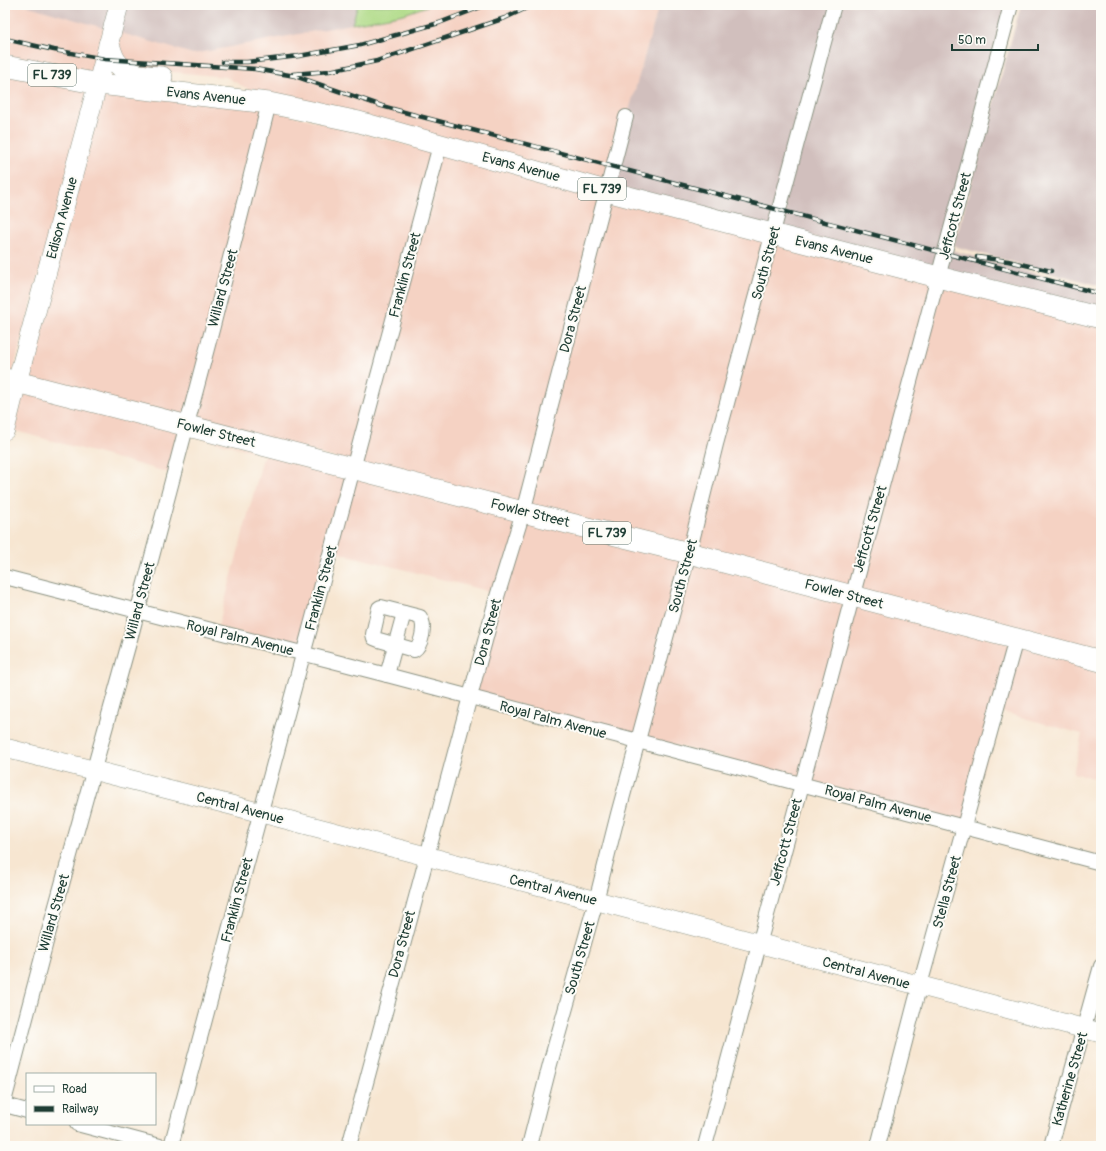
<svg xmlns="http://www.w3.org/2000/svg" width="1106" height="1151" font-family="Pangolin,sans-serif">
  <style>
    .built { fill: #f5d2c3 }
    .industrial { fill: #d1bfbd }
    .green { fill: #afda86; stroke: #678c5d }
    .lines { fill: none; stroke-linecap: round; stroke-linejoin: round }
    .street-casing { stroke: #8b9282; stroke-width: 16 }
    .secondary-casing { stroke: #8b9282; stroke-width: 20 }
    .primary-casing { stroke: #8b9282; stroke-width: 22 }
    .street { stroke: #fff; stroke-width: 14 }
    .secondary { stroke: #fff; stroke-width: 19 }
    .primary { stroke: #fff; stroke-width: 21 }
    .rail-casing { stroke: #1f3d34; stroke-width: 4.5 }
    .rail { stroke: #fdfcf7; stroke-width: 3; stroke-dasharray: 9; stroke-linecap: butt }
    .labels { text-anchor: middle; dominant-baseline: central; stroke-width: 4; stroke-linejoin: round; paint-order: stroke }
    .shield { fill: #fdfcf7; stroke: #62766e; stroke-width: 1 }
    .shield-label { font-size: 13px; font-weight: bold; fill: #1f3d34 }
    .street-label { font-size: 14px; fill: #1f3d34; stroke: #fdfcf7 }
  </style>
  <rect width="100%" height="100%" fill="#fdfcf7"/>
  <filter id="ink" filterUnits="userSpaceOnUse"><feTurbulence type="fractalNoise" baseFrequency=".025" numOctaves="2"/><feDisplacementMap in="SourceGraphic" scale="8" xChannelSelector="R" yChannelSelector="G"/><feConvolveMatrix kernelMatrix="1 2 1 2 8 2 1 2 1" color-interpolation-filters="sRGB"/></filter>
  <filter id="wash" filterUnits="userSpaceOnUse"><feTurbulence type="fractalNoise" baseFrequency=".012" numOctaves="4" result="noise"/><feDisplacementMap in="SourceGraphic" scale="16" xChannelSelector="R" yChannelSelector="G"/><feGaussianBlur stdDeviation="0.9" result="paint"/><feColorMatrix in="noise" values="0 0 0 0 0 0 0 0 0 0 0 0 0 0 0 0 0 1.4 0 .05"/><feComposite in="paint" operator="in"/></filter>
  <g filter="url(#wash)">
    <rect width="100%" height="100%" fill="#f7e6d1"/>
    <!-- built -->
    <g class="built">
      <polygon points="5,5 112,5 93,77 5,59"/>
      <polygon points="126,5 659,5 608,185 261,96 226,77 143,69 127,64 116,44"/>
      <polygon points="5,72 90,89 12,375 5,373"/>
      <polygon points="103,91 264,108 1101,324 1101,655 25,378"/>
      <polygon points="22,390 1101,667 1101,780 1073,773 1082,734 999,711 968,822 472,692 499,594 336,552 306,650 218,627 264,454 185,434 174,474 12,430"/>
    </g>
    <!-- industrial -->
    <g class="industrial">
      <polygon points="25,5 358,5 352,24 193,54"/>
      <polygon points="659,5 1015,5 951,250 1101,292 1101,312 608,185"/>
      <polygon points="1021,5 1101,5 1101,286 954,246"/>
    </g>
    <!-- green -->
    <polygon class="green" points="358,5 430,5 404,14 352,24"/>
  </g>
  <g filter="url(#ink)">
    <g class="lines">
      <!-- street casing -->
      <g class="street-casing">
        <g id="street">
          <polyline points="5,577 387,675 1101,863"/>
          <path d="M 381,607 L 420,617 C 426,625 422,645 414,650 L 379,640 L 374,638 L 373,634 L 379,608 Z"/>
          <polyline points="387,675 404,613"/>
          <polyline points="5,1098 46,942 132,632 213,326 269,103"/>
          <polyline points="5,1105 27,1111"/>
          <polyline points="77,1124 160,1146"/>
          <polyline points="171,1146 440,145"/>
          <polyline points="349,1146 496,600 523,512 626,117"/>
          <polyline points="529,1146 550,1064 596,901 618,814 689,553 716,444 834,5"/>
          <polyline points="705,1146 1011,5"/>
          <polyline points="878,1146 915,1003 1016,639"/>
          <polyline points="1051,1146 1101,966"/>
        </g>
      </g>
      <!-- secondary casing -->
      <g class="secondary-casing">
        <g id="secondary">
          <polyline points="5,430 17,382 119,5"/>
          <polyline points="5,748 231,805 1101,1033"/>
        </g>
      </g>
      <!-- primary casing -->
      <g class="primary-casing">
        <g id="primary">
          <path d="M 109,44 C 111,51 113,59 118,64 C 128,76 148,76 162,77"/>
          <polyline points="5,66 99,84 269,103 359,122 606,191 938,277 1101,318"/>
          <polyline points="5,379 523,512 689,553 1101,661"/>
        </g>
      </g>
      <!-- street -->
      <use href="#street" class="street"/>
      <!-- secondary -->
      <use href="#secondary" class="secondary"/>
      <!-- primary -->
      <use href="#primary" class="primary"/>
      <!-- rail casing -->
      <g class="rail-casing">
        <g id="rail">
          <polyline points="5,39 54,50 105,59 255,69 295,76 382,106 415,115 1101,294"/>
          <polyline points="223,62 247,62 299,56 360,45 439,23 486,5"/>
          <polyline points="293,74 329,71 377,61 505,18 533,5"/>
          <polyline points="977,257 1008,261 1051,271"/>
        </g>
      </g>
      <!-- rail -->
      <use href="#rail" class="rail"/>
    </g>
  </g>
  <g class="labels">
    <!-- shield labels -->
    <g class="shield">
      <rect x="28" y="64" width="48" height="22" rx="3"/>
      <rect x="578" y="178" width="48" height="22" rx="3"/>
      <rect x="583" y="522" width="48" height="22" rx="3"/>
    </g>
    <g class="shield-label">
      <text x="52" y="75">FL 739</text>
      <text x="602" y="189">FL 739</text>
      <text x="607" y="533">FL 739</text>
    </g>
    <!-- street labels -->
    <g class="street-label">
      <text transform="translate(206 96) rotate(6)">Evans Avenue</text>
      <text transform="translate(521 167) rotate(15)">Evans Avenue</text>
      <text transform="translate(955 216) rotate(-75)">Jeffcott Street</text>
      <text transform="translate(62 218) rotate(-75)">Edison Avenue</text>
      <text transform="translate(834 250) rotate(14)">Evans Avenue</text>
      <text transform="translate(766 263) rotate(-75)">South Street</text>
      <text transform="translate(405 275) rotate(-75)">Franklin Street</text>
      <text transform="translate(223 288) rotate(-75)">Willard Street</text>
      <text transform="translate(573 319) rotate(-75)">Dora Street</text>
      <text transform="translate(216 433) rotate(14)">Fowler Street</text>
      <text transform="translate(530 513) rotate(14)">Fowler Street</text>
      <text transform="translate(870 529) rotate(-74)">Jeffcott Street</text>
      <text transform="translate(683 576) rotate(-75)">South Street</text>
      <text transform="translate(321 588) rotate(-75)">Franklin Street</text>
      <text transform="translate(844 594) rotate(15)">Fowler Street</text>
      <text transform="translate(140 601) rotate(-75)">Willard Street</text>
      <text transform="translate(488 632) rotate(-75)">Dora Street</text>
      <text transform="translate(240 638) rotate(14)">Royal Palm Avenue</text>
      <text transform="translate(553 720) rotate(15)">Royal Palm Avenue</text>
      <text transform="translate(878 804) rotate(15)">Royal Palm Avenue</text>
      <text transform="translate(240 808) rotate(15)">Central Avenue</text>
      <text transform="translate(786 842) rotate(-75)">Jeffcott Street</text>
      <text transform="translate(553 890) rotate(14)">Central Avenue</text>
      <text transform="translate(947 892) rotate(-75)">Stella Street</text>
      <text transform="translate(237 900) rotate(-75)">Franklin Street</text>
      <text transform="translate(54 913) rotate(-74)">Willard Street</text>
      <text transform="translate(402 944) rotate(-75)">Dora Street</text>
      <text transform="translate(580 958) rotate(-74)">South Street</text>
      <text transform="translate(866 973) rotate(15)">Central Avenue</text>
      <text transform="translate(1070 1079) rotate(-74)">Katherine Street</text>
    </g>
  </g>
  <!-- margin -->
  <rect width="1106" height="1151" fill="none" stroke="#fdfcf7" stroke-width="20"/>
  <!-- legend -->
  <rect x="26" y="1073" width="130" height="52" fill="#fdfcf7" stroke="#a4b0a9"/>
  <rect x="34" y="1086" width="20" height="6" fill="#ffffff" stroke="#a4b0a9"/>
  <text x="62" y="1093" font-size="12" fill="#1f3d34">Road</text>
  <rect x="34" y="1106" width="20" height="6" fill="#1f3d34" stroke="#a4b0a9"/>
  <text x="62" y="1113" font-size="12" fill="#1f3d34">Railway</text>
  <!-- scale -->
  <path d="M952 44v6h86v-6" fill="none" stroke="#1f3d34" stroke-width="2"/>
  <text x="958" y="44" font-size="12" fill="#1f3d34" stroke="#fdfcf7" stroke-width="3" paint-order="stroke">50 m</text>
</svg>
